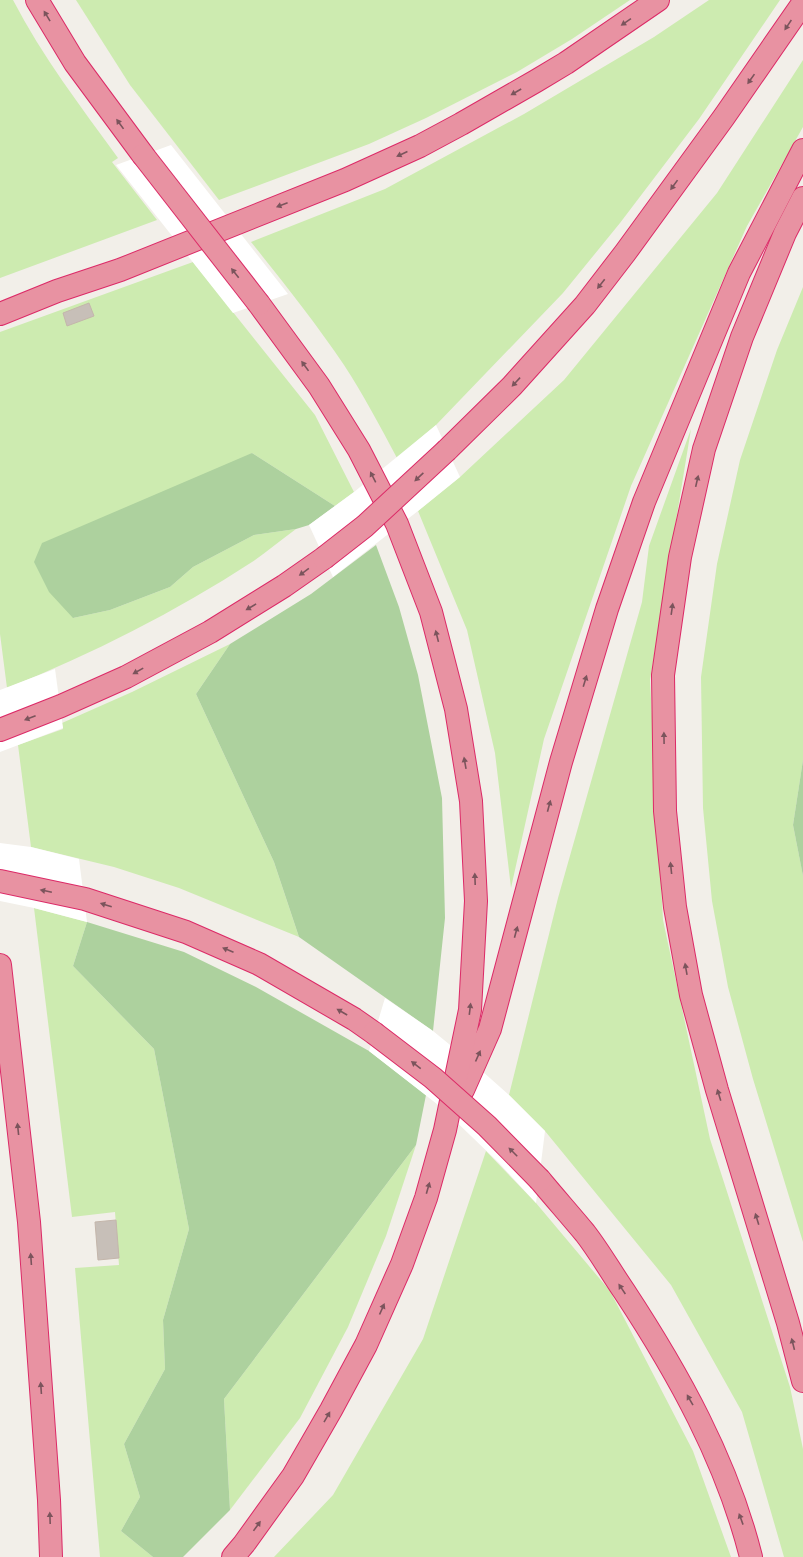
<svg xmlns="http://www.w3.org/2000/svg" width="803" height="1557" font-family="'IBM Plex Sans',sans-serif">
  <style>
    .grass { fill: #cdebb0 }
    .forest { fill: #add19e }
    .pier { fill: #fff }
    .building { fill: #c7bfb8; stroke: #c4b6ab }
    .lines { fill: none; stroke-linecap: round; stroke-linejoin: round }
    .highway-casing { stroke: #dc2a67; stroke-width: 24 }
    .highway { stroke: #e892a2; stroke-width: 22 }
    .highway-bridge-casing { stroke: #dc2a67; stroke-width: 24; stroke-linecap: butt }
    .highway-bridge { stroke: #e892a2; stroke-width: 22 }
    .oneway { fill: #7b545c }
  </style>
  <rect width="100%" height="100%" fill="#f2efe9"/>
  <!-- grass -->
  <g class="grass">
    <path d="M 0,0 L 13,0 C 42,56 81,107 118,158 L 112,162 L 157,220 L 0,278 Z"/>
    <polygon points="76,0 630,0 572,39 517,72 426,118 369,144 219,200 130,85"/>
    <path d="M 709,0 L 780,0 L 699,119 L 620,223 L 563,293 L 436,425 L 397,458 C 380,426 363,394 344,365 C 315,322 283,282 251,242 L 385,189 L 524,114 L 654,37 Z"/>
    <polygon points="803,60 803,127 747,226 631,486 544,739 511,888 495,753 467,630 418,511 460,477 564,380 717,193"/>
    <path d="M 193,262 L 315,415 L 354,492 L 335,506 L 252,453 L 73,618 L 110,610 L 170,587 L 193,567 L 254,535 L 296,529 C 281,540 267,552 252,562 C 175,612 92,654 7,688 L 0,634 L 0,332 Z"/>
    <polygon points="803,287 803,760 793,825 803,876 803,1242 753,1079 728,987 712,901 703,808 701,677 717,564 740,460 777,350"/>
    <polygon points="691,429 650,680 663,920 710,1139 790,1387 803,1449 803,1557 784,1557 742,1412 671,1285 545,1131 509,1095 558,898 642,602 649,546"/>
    <polygon points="230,644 196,694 274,862 299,937 179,888 114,867 31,847 18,745 63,729 62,723 132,692"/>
    <polygon points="34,908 87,922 73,966 154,1049 189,1229 163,1320 165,1369 124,1444 140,1497 121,1531 153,1557 100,1557 75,1268 119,1265 115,1212 72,1217"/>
    <polygon points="416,1145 386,1236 348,1327 300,1418 230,1510 224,1399"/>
    <polygon points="486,1151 536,1203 610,1291 693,1451 731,1557 274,1557 333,1495 423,1339"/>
  </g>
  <!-- forest -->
  <g class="forest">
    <polygon points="252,453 335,506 309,525 296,529 254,535 193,567 170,587 110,610 73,618 49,592 34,562 42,543"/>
    <polygon points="376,545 399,607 418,675 442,798 445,918 433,1031 299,937 274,862 196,694 230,644 311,594"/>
    <polygon points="803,760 803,876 793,825"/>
    <polygon points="87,922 184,952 256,987 369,1051 426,1095 416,1145 224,1399 230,1510 183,1557 153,1557 121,1531 140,1497 124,1444 165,1369 163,1320 189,1229 154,1049 73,966"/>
  </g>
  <!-- pier -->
  <g class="pier">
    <polygon points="171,145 288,294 233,313 116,165"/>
    <polygon points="436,425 460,477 418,511 333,577 309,525 354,492"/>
    <polygon points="55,669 63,728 0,752 0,690"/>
    <polygon points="0,843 31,847 79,859 87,922 34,908 0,901"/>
    <polygon points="385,998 433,1031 482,1071 509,1095 545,1131 536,1203 499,1163 442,1108 369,1051"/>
  </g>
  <!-- building -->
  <g class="building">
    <polygon points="89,303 94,316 67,326 63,313"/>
    <polygon points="116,1220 119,1258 98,1260 95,1222"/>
  </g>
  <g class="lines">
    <!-- highway casing -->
    <g class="highway-casing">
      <g id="highway">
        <polyline points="37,0 75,63 143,155"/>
        <polyline points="803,198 785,233 742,337 704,449 680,557 663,675 665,811 675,907 691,995 717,1090 788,1323 803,1381"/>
        <polyline points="0,314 57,291 120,270 345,180 420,146 461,124 536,81 566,63 658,0"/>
        <polyline points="447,450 512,386 585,305 625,253 724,117 803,3"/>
        <polyline points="0,730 61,706 126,677 210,632 284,586 324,558"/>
        <polyline points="0,881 85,899 186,932 259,964 354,1019 374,1033"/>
        <polyline points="0,965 29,1222 49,1500 51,1557"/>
        <polyline points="463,1090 490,1029 561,762 607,609 644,502 739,273 803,150"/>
        <path d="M 540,1180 C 555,1198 570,1215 585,1233 C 599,1251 611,1272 624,1291 C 678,1373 727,1461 751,1557"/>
        <polyline points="233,1557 244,1544 293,1476 331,1410 366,1345 402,1264 426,1198 445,1130 470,1010 476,901 471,801 456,709 431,612 397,524 359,450 319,386 259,304"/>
      </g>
    </g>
    <!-- highway -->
    <use href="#highway" class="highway"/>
    <!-- highway-bridge casing -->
    <g class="highway-bridge-casing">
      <g id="highway-bridge">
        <polyline points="143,155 259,304"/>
        <polyline points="324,558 365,526 447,450"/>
        <polyline points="374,1033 433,1078 487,1126 540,1180"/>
      </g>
    </g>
    <!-- highway-bridge -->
    <use href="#highway-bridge" class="highway-bridge"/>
  </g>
  <!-- one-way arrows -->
  <defs><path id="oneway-solid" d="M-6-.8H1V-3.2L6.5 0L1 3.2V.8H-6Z"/></defs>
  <g class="oneway">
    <use href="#oneway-solid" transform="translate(47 16) rotate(-121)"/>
    <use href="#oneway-solid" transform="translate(626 22) rotate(146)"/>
    <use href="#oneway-solid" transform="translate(788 25) rotate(124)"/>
    <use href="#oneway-solid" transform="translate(751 79) rotate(125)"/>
    <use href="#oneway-solid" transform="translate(516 92) rotate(150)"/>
    <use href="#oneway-solid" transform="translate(120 124) rotate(-126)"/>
    <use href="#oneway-solid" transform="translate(402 154) rotate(155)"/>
    <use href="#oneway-solid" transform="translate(674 185) rotate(126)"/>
    <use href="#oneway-solid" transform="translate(282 205) rotate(159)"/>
    <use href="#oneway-solid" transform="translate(235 273) rotate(-128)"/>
    <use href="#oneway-solid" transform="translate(601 284) rotate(128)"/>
    <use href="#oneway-solid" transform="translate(305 366) rotate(-126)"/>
    <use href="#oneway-solid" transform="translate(516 382) rotate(133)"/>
    <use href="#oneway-solid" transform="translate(373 477) rotate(-117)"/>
    <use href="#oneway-solid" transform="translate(419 477) rotate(137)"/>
    <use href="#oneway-solid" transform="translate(697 481) rotate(-77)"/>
    <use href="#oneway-solid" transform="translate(304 572) rotate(144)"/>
    <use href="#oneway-solid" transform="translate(251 607) rotate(149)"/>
    <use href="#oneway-solid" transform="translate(672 609) rotate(-82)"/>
    <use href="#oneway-solid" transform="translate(437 636) rotate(-104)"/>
    <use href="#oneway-solid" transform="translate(138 671) rotate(151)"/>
    <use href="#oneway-solid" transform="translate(585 681) rotate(-73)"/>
    <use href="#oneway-solid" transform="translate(30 718) rotate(159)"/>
    <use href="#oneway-solid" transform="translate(664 738) rotate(-91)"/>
    <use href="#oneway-solid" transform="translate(465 763) rotate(-100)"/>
    <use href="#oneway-solid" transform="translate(549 806) rotate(-75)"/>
    <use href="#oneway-solid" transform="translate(671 868) rotate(-96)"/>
    <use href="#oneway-solid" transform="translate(475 879) rotate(-92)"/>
    <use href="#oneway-solid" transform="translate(46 891) rotate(-168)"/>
    <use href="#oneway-solid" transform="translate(106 905) rotate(-163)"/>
    <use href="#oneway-solid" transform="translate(516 932) rotate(-75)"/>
    <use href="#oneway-solid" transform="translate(228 950) rotate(-157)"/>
    <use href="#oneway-solid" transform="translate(686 969) rotate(-100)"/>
    <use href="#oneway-solid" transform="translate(470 1009) rotate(-83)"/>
    <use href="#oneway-solid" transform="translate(342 1012) rotate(-150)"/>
    <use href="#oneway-solid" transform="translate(478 1056) rotate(-66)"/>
    <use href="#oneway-solid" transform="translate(416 1065) rotate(-142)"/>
    <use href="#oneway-solid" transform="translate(719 1095) rotate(-107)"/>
    <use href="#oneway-solid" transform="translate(18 1129) rotate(-96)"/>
    <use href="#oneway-solid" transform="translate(513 1152) rotate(-135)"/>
    <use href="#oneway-solid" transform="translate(428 1188) rotate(-74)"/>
    <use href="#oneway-solid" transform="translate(757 1219) rotate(-107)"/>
    <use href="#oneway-solid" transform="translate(31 1259) rotate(-94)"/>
    <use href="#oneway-solid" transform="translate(622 1289) rotate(-124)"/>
    <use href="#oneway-solid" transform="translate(382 1309) rotate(-66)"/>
    <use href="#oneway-solid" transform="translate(793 1344) rotate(-104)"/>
    <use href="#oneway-solid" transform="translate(41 1388) rotate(-94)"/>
    <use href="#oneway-solid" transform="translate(690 1400) rotate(-120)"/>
    <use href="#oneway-solid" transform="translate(327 1417) rotate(-60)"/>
    <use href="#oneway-solid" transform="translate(50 1518) rotate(-92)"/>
    <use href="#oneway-solid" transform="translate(741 1519) rotate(-110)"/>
    <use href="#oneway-solid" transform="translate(257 1526) rotate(-54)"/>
  </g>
</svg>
